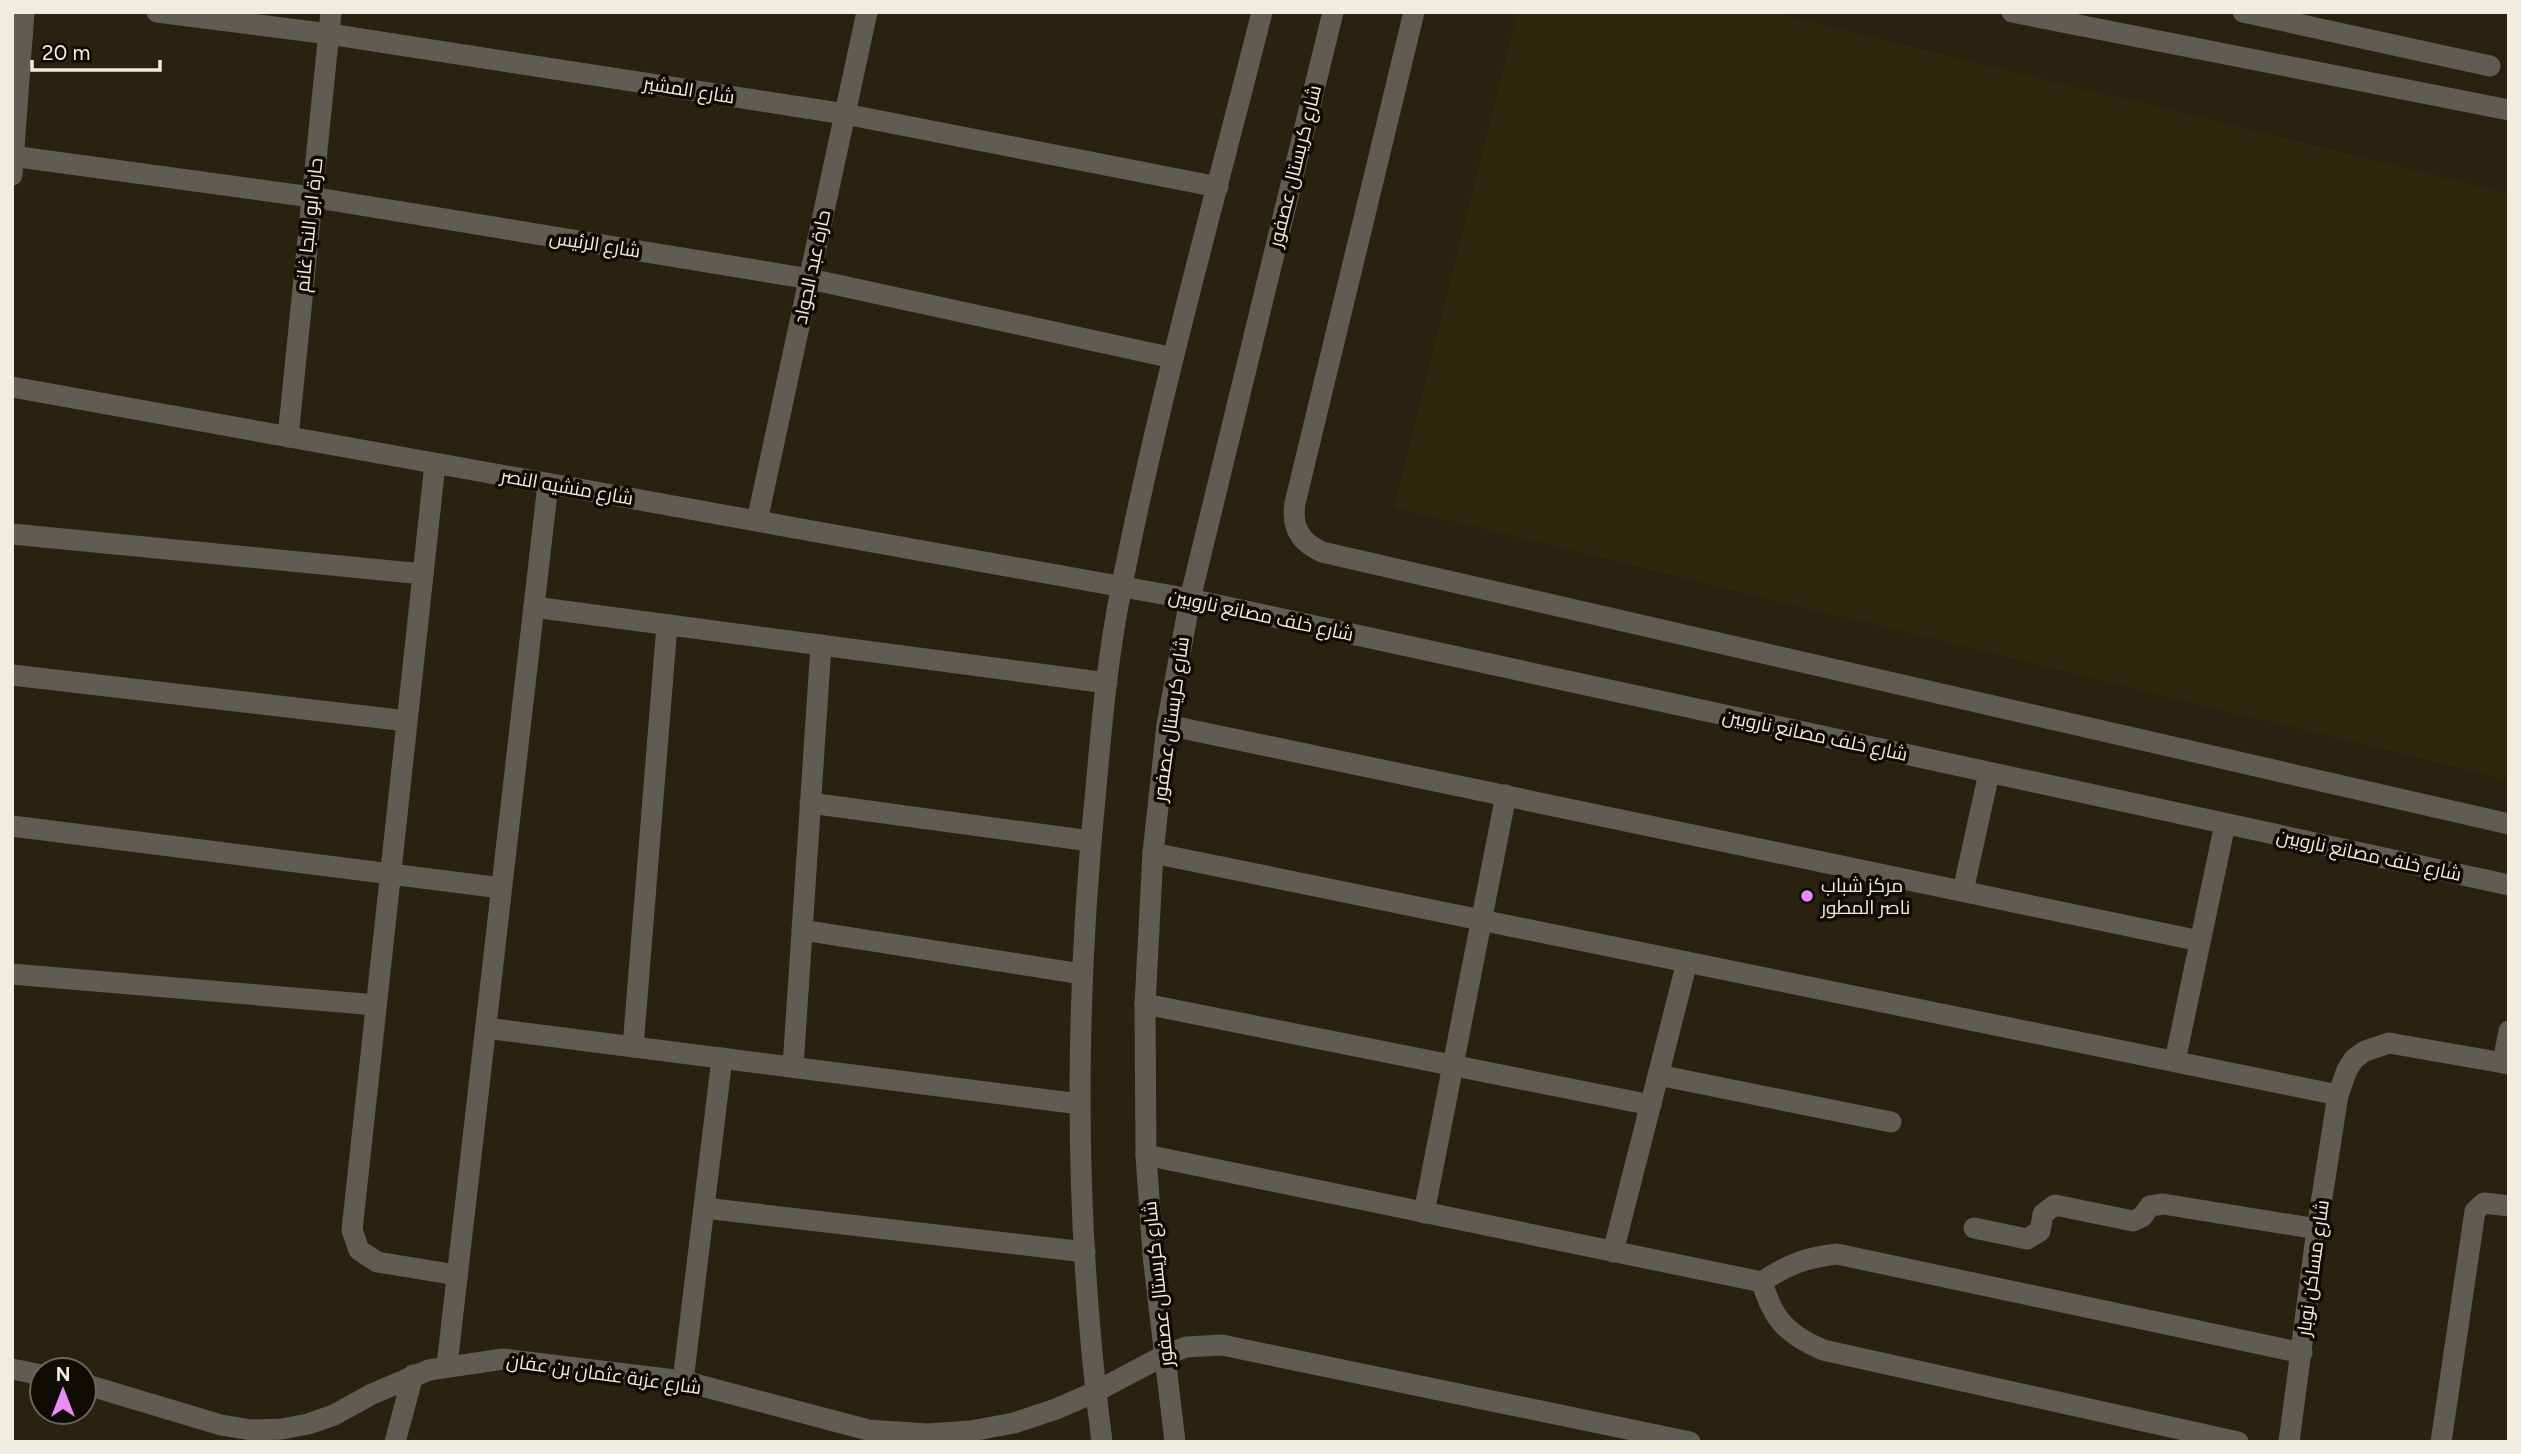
<svg xmlns="http://www.w3.org/2000/svg" width="2521" height="1454" font-family="Figtree,Cairo,sans-serif">
  <style>
    .built { fill: #30280e }
    .lines { fill: none; stroke-linecap: round; stroke-linejoin: round }
    .minor { stroke: #5f5c53; stroke-width: 21 }
    .poi-dot { fill: #ec8cfa; stroke: #0f0c05; stroke-width: 2.5 }
    .labels { text-anchor: middle; dominant-baseline: central; stroke-width: 7; stroke-linejoin: round; paint-order: stroke }
    .street-label { font-size: 19px; fill: #f0ece0; stroke: #0f0c05 }
    .poi-label { font-size: 19px; fill: #f0ece0; stroke: #0f0c05; text-anchor: start }
  </style>
  <rect width="100%" height="100%" fill="#292210"/>
  <!-- built -->
  <polygon class="built" points="1517,12 1769,12 2509,193 2509,780 1394,507"/>
  <g class="lines">
    <!-- minor -->
    <g class="minor">
      <polyline points="157,12 329,34 845,114 1218,187"/>
      <path d="M 1414,12 L 1295,503 C 1291,527 1300,542 1322,552 L 2509,824"/>
      <polyline points="2012,12 2509,110"/>
      <polyline points="2243,12 2490,66"/>
      <polyline points="12,156 311,197 810,279 1173,358"/>
      <polyline points="12,175 24,12"/>
      <polyline points="12,387 1190,599 2509,885"/>
      <polyline points="288,437 331,12"/>
      <polyline points="435,464 352,1230 359,1250 377,1262 457,1275"/>
      <polyline points="757,521 867,12"/>
      <polyline points="12,534 423,574"/>
      <polyline points="534,607 1107,683"/>
      <polyline points="12,675 407,721"/>
      <polyline points="1167,725 2200,941"/>
      <polyline points="810,803 1090,841"/>
      <polyline points="12,826 501,888"/>
      <polyline points="1153,853 2338,1095"/>
      <polyline points="1963,891 1989,773"/>
      <polyline points="802,930 1082,974"/>
      <polyline points="12,974 376,1005"/>
      <polyline points="1145,1004 1651,1105"/>
      <polyline points="486,1028 1080,1104"/>
      <polyline points="633,1047 667,625"/>
      <polyline points="2175,1061 2225,824"/>
      <polyline points="2503,1063 2509,1031"/>
      <polyline points="793,1067 821,645"/>
      <polyline points="1658,1075 1891,1122"/>
      <path d="M 1146,1155 L 1762,1282 C 1786,1265 1808,1257 1837,1254 L 2302,1353"/>
      <polyline points="704,1208 1085,1252"/>
      <polyline points="1424,1213 1506,795"/>
      <polyline points="1974,1228 2027,1239 2040,1231 2043,1214 2055,1205 2133,1221 2142,1217 2150,1206 2163,1204 2317,1229"/>
      <polyline points="1613,1252 1687,962"/>
      <path d="M 1762,1282 C 1773,1320 1788,1335 1823,1350 L 2238,1442"/>
      <polyline points="447,1365 548,484"/>
      <polyline points="12,1369 42,1375"/>
      <polyline points="683,1381 722,1058"/>
      <polyline points="84,1384 221,1425 251,1430 282,1429 308,1424 334,1415 372,1394 429,1370 503,1359 683,1381 868,1430 927,1434 971,1431 1014,1423 1056,1409 1095,1392 1165,1355 1186,1347 1222,1345 1690,1442"/>
      <polyline points="395,1442 413,1375"/>
      <path d="M 1102,1442 C 1074,1226 1074,1004 1096,788 C 1102,720 1108,652 1122,585 C 1160,392 1214,203 1262,12"/>
      <polyline points="1175,1442 1153,1255 1146,1155 1145,1004 1153,853 1167,725 1190,599 1333,12"/>
      <polyline points="2289,1442 2317,1229 2338,1095 2347,1070 2354,1059 2365,1051 2389,1043 2509,1064"/>
      <polyline points="2441,1442 2475,1211 2484,1203 2509,1206"/>
    </g>
  </g>
  <!-- markers -->
  <circle class="poi-dot" cx="1807" cy="896" r="7"/>
  <g class="labels">
    <!-- street labels -->
    <g class="street-label">
      <text transform="translate(689 90) rotate(9)">شارع المشير</text>
      <text transform="translate(1295 166) rotate(-76)">شارع كريستال عصفور</text>
      <text transform="translate(309 225) rotate(-84)">حارة ابو النجا غانم</text>
      <text transform="translate(595 244) rotate(9)">شارع الرئيس</text>
      <text transform="translate(812 267) rotate(-78)">حارة عبد الجواد</text>
      <text transform="translate(567 487) rotate(10)">شارع منشيه النصر</text>
      <text transform="translate(1261 615) rotate(12)">شارع خلف مصانع ناروبين</text>
      <text transform="translate(1171 719) rotate(-82)">شارع كريستال عصفور</text>
      <text transform="translate(1815 735) rotate(12)">شارع خلف مصانع ناروبين</text>
      <text transform="translate(2369 855) rotate(12)">شارع خلف مصانع ناروبين</text>
      <text transform="translate(2313 1268) rotate(-82)">شارع مساكن نوبار</text>
      <text transform="translate(1158 1284) rotate(-96)">شارع كريستال عصفور</text>
      <text transform="translate(604 1374) rotate(8)">شارع عزبة عثمان بن عفان</text>
    </g>
    <!-- poi labels -->
    <g class="poi-label">
      <text x="1821" y="885">مركز شباب<tspan x="1821" dy="22">ناصر المطور</tspan></text>
    </g>
  </g>
  <!-- border -->
  <rect width="2521" height="1454" fill="none" stroke="#f0ece0" stroke-width="28"/>
  <!-- north arrow -->
  <g transform="translate(63 1391)"><circle r="33" fill="#0f0c05" stroke="#69665d" stroke-width="2"/>
  <path d="M0-5L12 26L0 18L-12 26Z" fill="#ec8cfa"/>
  <text y="-10" font-size="19" font-weight="bold" text-anchor="middle" fill="#f0ece0">N</text>
  </g>
  <!-- scale -->
  <path d="M32 60v10h128v-10" fill="none" stroke="#f0ece0" stroke-width="3.5"/>
  <text x="42" y="60" font-size="21" fill="#f0ece0" stroke="#0f0c05" stroke-width="5" paint-order="stroke">20 m</text>
</svg>
